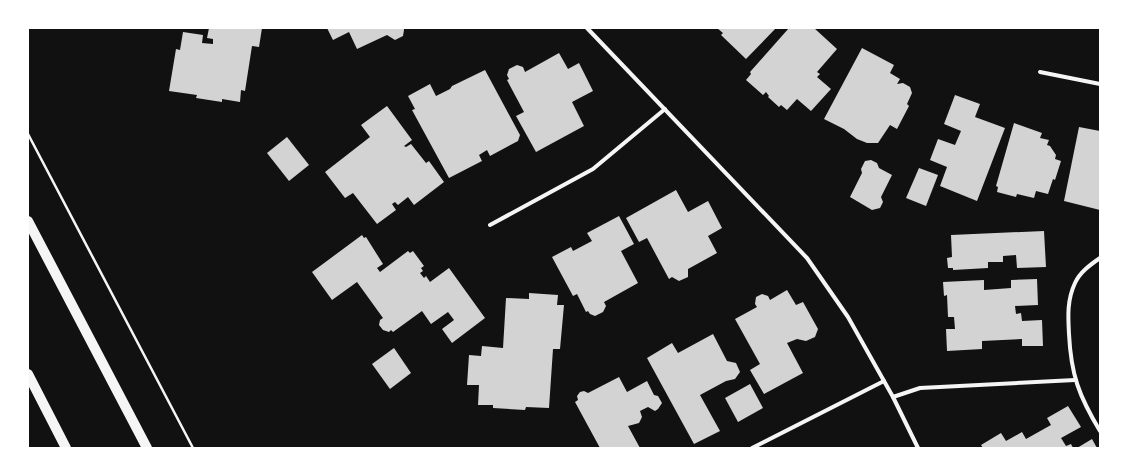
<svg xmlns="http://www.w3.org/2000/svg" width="1128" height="476" font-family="Poppins,sans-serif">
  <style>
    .building { fill: #d3d3d3 }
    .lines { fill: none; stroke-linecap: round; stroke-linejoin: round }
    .path { stroke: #f5f5f5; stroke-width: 2.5 }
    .minor { stroke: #f5f5f5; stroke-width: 4 }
    .primary { stroke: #f5f5f5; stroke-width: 10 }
  </style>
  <rect width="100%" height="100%" fill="#111"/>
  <!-- building -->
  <g class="building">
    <polygon points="209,28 262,28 259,47 252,46 245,91 241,90 240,102 222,99 222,102 196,98 197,95 169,91 176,49 180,50 183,32 203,35 202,43 213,44 213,39 207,38"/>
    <polygon points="327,28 404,28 404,30 403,36 395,40 387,35 357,49 349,32 333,40"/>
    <polygon points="717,28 776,28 746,59 721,35 723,33"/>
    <polygon points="789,28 814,28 837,49 817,72 820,74 817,77 831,89 811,111 797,99 787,110 781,105 779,107 768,97 769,96 766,92 763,95 746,80 751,74 750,72"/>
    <polygon points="862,48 894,65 890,73 900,79 897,84 903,83 910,87 912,93 907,104 909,106 897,129 890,125 878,143 867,143 857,139 844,129 824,119"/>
    <polygon points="559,53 568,69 579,63 593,91 572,102 584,126 536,152 516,116 524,112 507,80 509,79 507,75 509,69 517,65 523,67 525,72"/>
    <polygon points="485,70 520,135 518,141 490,156 487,150 479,155 482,161 449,178 412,110 415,109 408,96 430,84 436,96 450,89 452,86"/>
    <polygon points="955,95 980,104 975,117 1005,128 977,201 940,186 947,167 930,160 938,139 955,145 961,131 944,124"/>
    <polygon points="387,106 412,140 404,146 406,147 411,144 426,163 429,161 444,182 414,205 408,197 398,205 395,202 392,204 396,210 377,224 353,193 345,198 325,172 370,137 361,125"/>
    <polygon points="1014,123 1042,133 1040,138 1049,140 1047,145 1050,146 1056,155 1055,159 1061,161 1055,180 1053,179 1048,194 1036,191 1034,198 1017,194 1016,197 997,192 998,187 996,186"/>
    <polygon points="1079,127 1100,131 1100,210 1064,201"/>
    <polygon points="287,137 309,165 289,181 267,153"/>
    <polygon points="871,160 877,163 879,168 892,175 881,197 883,202 880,208 872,210 850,197 862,173 861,169 865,161"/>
    <polygon points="919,168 938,175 926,206 906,198"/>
    <polygon points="676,190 688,212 708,201 722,228 708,236 717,253 688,269 688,277 679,281 672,277 669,279 647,238 639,242 626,218"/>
    <polygon points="619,216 634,244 621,251 638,283 604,302 606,306 603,312 595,316 590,314 588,311 586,312 577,294 573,296 552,257 571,247 573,251 592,241 587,233"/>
    <polygon points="1044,231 1046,267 1017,268 1016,255 1003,256 1003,262 988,262 988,268 953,270 953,268 948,268 947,258 952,257 951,235"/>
    <polygon points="362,235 364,238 366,237 383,264 377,268 380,272 408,251 410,253 413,251 424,266 421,268 423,271 420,273 424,278 426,276 430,282 449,268 485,318 452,343 442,329 454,320 448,312 431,324 422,311 393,332 391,330 389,332 383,330 379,325 380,320 383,318 357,282 332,300 312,272"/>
    <polygon points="1037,279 1038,305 1015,306 1016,314 1021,313 1022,321 1042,320 1043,346 1022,346 1022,339 982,341 982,349 947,351 946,329 955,329 954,317 948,317 947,295 944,296 943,282 984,280 984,290 1011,288 1011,280"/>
    <polygon points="787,290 796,305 803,302 818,329 815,337 806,341 797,339 787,343 803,373 764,394 750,370 760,364 735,319 757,307 755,304 756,297 762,294 768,296 770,300"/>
    <polygon points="529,293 558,295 557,305 564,305 560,349 553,349 549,408 526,407 525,410 493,408 493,405 478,405 479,385 467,385 469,355 481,356 482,346 503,348 506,298 529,299"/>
    <polygon points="713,334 727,361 736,363 740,372 735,379 726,381 700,395 720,431 694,444 647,358 672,343 678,353"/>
    <polygon points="394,348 411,373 390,389 372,364"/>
    <polygon points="619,377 627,392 647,381 654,395 658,396 662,403 658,409 655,411 648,407 640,411 642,417 639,423 628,426 640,448 600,448 575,402 578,400 577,396 580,392 584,391 588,393"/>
    <polygon points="750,384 763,408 738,422 725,398"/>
    <polygon points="1068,406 1081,427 1061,438 1066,446 1071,444 1073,448 983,448 981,445 1001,433 1006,441 1022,432 1026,439 1051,425 1047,418"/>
    <polygon points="1092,439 1097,448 1077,448"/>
  </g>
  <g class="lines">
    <!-- path -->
    <polyline class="path" points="28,134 193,448"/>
    <!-- minor -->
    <g class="minor">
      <polyline points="587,28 807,258 848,317 893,397 918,448"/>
      <polyline points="1040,72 1100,84"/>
      <polyline points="490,225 593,169 665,109"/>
      <path d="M 1100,258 C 1090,265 1080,272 1075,283 C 1067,300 1068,316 1069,334 C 1071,375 1079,396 1100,431"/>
      <polyline points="893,397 920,388 1075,380"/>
      <polyline points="752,448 884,381"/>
    </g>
    <!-- primary -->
    <g class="primary">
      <polyline points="28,221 147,448"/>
      <polyline points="28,374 66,448"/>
    </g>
  </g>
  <!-- border -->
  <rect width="1128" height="476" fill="none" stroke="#ffffff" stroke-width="58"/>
</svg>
